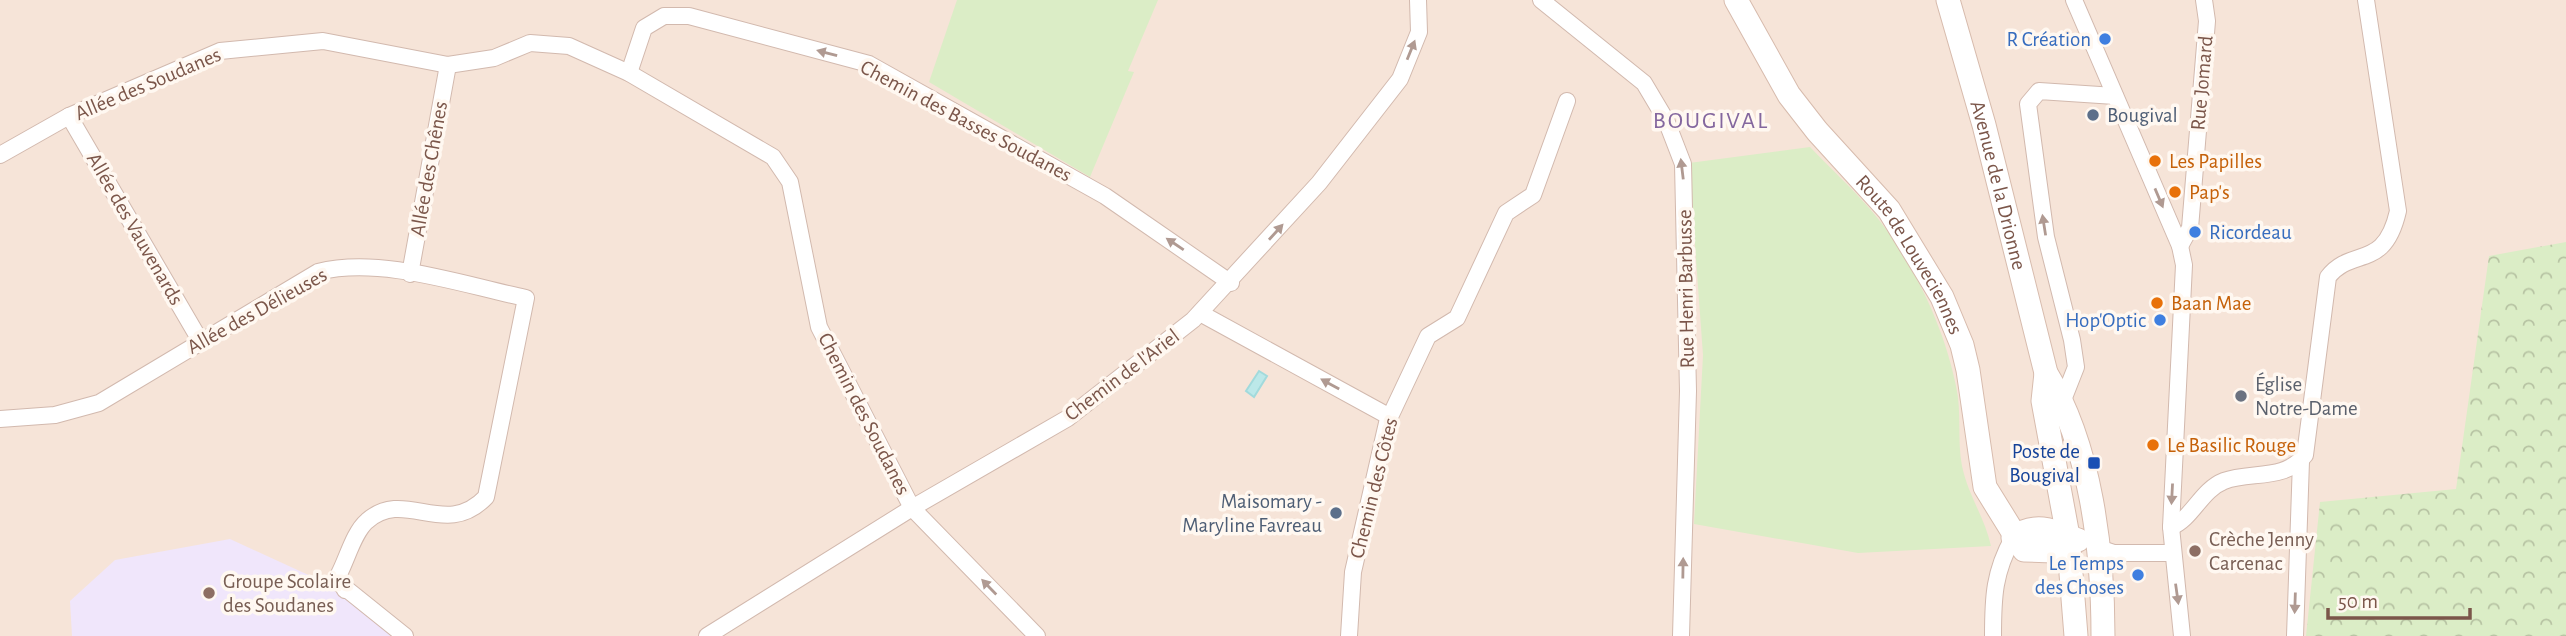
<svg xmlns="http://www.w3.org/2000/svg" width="2566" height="636" font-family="'Alegreya Sans',sans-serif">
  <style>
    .residential { fill: #f6e4d8 }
    .education { fill: #f0e6fb }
    .forest { fill: url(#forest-crowns) }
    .garden { fill: #dbedc6 }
    .water { fill: #bce8e9; stroke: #a2dadc; stroke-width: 2 }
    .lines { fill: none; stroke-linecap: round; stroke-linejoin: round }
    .street-casing { stroke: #d2b9ae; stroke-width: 18 }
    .secondary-casing { stroke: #d7bbad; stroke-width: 25 }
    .street { stroke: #fff; stroke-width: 16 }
    .secondary { stroke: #fff; stroke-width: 23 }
    .oneway { fill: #b09a92 }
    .shop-dot { fill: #3f7fe0; stroke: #fff8f1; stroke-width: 2.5 }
    .service-dot { fill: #5c6f8a; stroke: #fff8f1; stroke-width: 2.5 }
    .food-dot { fill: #e8710a; stroke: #fff8f1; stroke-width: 2.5 }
    .worship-dot { fill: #6b7280; stroke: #fff8f1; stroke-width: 2.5 }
    .transit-dot { fill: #1a4fb4; stroke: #fff8f1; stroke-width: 2.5 }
    .education-dot { fill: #8d6e63; stroke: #fff8f1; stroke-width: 2.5 }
    .labels { text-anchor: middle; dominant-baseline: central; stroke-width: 7; stroke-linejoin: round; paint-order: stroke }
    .shop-label { font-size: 21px; fill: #366cbe; stroke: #fff8f1; text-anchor: end }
    .street-label { font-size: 21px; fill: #7b564a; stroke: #fff8f1 }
    .service-label { font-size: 21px; fill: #4e5e75; stroke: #fff8f1; text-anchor: start }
    .food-label { font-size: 21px; fill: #c56008; stroke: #fff8f1; text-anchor: start }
    .worship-label { font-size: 21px; fill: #5b616d; stroke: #fff8f1; text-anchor: start }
    .transit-label { font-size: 21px; fill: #164399; stroke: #fff8f1; text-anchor: end }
    .education-label { font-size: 21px; fill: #785e54; stroke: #fff8f1; text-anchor: start }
    .quarter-label { font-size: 24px; letter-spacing: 2px; fill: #84679e; stroke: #fff8f1 }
  </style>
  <defs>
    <pattern id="forest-crowns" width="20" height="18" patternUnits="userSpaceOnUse" patternTransform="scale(1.75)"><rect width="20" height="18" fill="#dbedc6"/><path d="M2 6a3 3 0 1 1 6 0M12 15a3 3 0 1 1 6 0" fill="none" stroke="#b7c3a3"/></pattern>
  </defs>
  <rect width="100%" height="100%" fill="#fef3ea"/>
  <!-- residential -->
  <rect class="residential" x="0" y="0" width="2566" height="636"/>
  <!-- education -->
  <polygon class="education" points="230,539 328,584 394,636 72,636 70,601 115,560"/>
  <!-- forest -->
  <polygon class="forest" points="2566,242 2566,636 2306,636 2320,502 2456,489 2489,256"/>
  <!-- garden -->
  <g class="garden">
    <polygon points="957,0 1158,0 1128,71 1134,72 1090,177 929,82"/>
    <path d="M 1810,147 C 1830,168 1851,187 1870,209 C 1910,255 1944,325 1956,386 C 1962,412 1957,440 1962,466 C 1968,495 1985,518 1991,546 L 1858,553 L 1694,524 L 1703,355 L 1689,163 Z"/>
  </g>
  <!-- water -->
  <polygon class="water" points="1259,371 1267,376 1254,397 1246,391"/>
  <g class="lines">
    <!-- street casing -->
    <g class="street-casing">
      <g id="street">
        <polyline points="1541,0 1644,83 1666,120 1683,164 1688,391 1681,636"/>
        <polyline points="2074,0 2180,246 2184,265 2171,527 2182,636"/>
        <polyline points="629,73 644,28 664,16 689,16 869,64 1105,196 1231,283"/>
        <polyline points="69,116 201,342"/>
        <polyline points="0,155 69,116 220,51 323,41 448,65 494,58 530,43 569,46 629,73 773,157 790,182 819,327 912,508 1037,636"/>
        <polyline points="2180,246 2190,228 2207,21 2204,0"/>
        <polyline points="410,274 448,65"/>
        <polyline points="1200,313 1390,417"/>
        <polyline points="2063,400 2076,367 2072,340 2046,237 2028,104 2039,91 2115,96"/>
        <path d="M 0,419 L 55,415 L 99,403 L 318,272 C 381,256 463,285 526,298 L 486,497 C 445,540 405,487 367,521 C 354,532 347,559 339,574 L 345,590"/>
        <path d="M 2171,527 C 2192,519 2201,490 2224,481 C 2251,471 2285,481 2305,455 L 2328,277 C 2352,246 2384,272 2398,211 L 2366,0"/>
        <polyline points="2099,548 2114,553 2171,553"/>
        <polyline points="339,583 405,636"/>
        <polyline points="707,636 912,508 1068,418 1193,320 1319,183 1400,79 1419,32 1418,0"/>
        <polyline points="1349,636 1353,572 1387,423 1428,336 1457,318 1506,213 1533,195 1567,101"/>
        <path d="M 1993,636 C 1993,597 1994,572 2013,538"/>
        <polyline points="2295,636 2301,461"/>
      </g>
    </g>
    <!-- secondary casing -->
    <g class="secondary-casing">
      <g id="secondary">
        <path id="s1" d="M 1736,0 L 1789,95 L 1817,131 L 1889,210 L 1942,297 L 1962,345 L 1968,370 L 1985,487 L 2024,550 L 2053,551 L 2068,536"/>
        <path id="s2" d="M 1948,0 L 1984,125 L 2046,373 C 2091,446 2103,551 2103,636"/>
        <polyline points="2046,373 2043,401 2068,536 2076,636"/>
        <path d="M 2013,538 C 2035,521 2055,531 2078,540"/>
      </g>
    </g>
    <!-- street -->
    <use href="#street" class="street"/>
    <!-- secondary -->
    <use href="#secondary" class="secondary"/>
  </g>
  <!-- one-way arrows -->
  <defs><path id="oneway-solid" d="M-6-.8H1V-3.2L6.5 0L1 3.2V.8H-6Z" transform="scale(1.75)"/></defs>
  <g class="oneway">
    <use href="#oneway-solid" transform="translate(1411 50) rotate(-68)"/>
    <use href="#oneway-solid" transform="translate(827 53) rotate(-165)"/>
    <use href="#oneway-solid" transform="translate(1682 169) rotate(-97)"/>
    <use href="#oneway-solid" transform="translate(2159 198) rotate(67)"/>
    <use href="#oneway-solid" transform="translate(2044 225) rotate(-99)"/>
    <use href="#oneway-solid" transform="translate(1276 232) rotate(-48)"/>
    <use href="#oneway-solid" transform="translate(1175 244) rotate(-146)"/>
    <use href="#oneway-solid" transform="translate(1330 384) rotate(-151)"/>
    <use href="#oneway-solid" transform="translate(2172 494) rotate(93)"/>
    <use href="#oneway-solid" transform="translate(1683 568) rotate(-89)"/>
    <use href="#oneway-solid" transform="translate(989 587) rotate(-134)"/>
    <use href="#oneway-solid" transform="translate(2177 594) rotate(82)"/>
    <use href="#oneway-solid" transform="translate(2295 603) rotate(92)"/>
  </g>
  <!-- markers -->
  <g class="shop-dot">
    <circle cx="2105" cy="39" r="7"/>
    <circle cx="2195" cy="232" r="7"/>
    <circle cx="2160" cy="320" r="7"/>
    <circle cx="2138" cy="575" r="7"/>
  </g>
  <g class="service-dot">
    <circle cx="2093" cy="115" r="7"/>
    <circle cx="1336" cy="513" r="7"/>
  </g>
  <g class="food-dot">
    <circle cx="2155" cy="161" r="7"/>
    <circle cx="2175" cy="192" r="7"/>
    <circle cx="2157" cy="303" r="7"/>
    <circle cx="2153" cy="445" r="7"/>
  </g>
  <circle class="worship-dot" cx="2241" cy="396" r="7"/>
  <rect class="transit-dot" x="2087" y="456" width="14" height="14" rx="3.5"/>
  <g class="education-dot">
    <circle cx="2195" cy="551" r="7"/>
    <circle cx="209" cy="593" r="7"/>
  </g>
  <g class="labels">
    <!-- shop labels -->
    <g class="shop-label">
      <text x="2091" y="39">R Création</text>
      <text x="2209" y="232" text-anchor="start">Ricordeau</text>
      <text x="2146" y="320">Hop'Optic</text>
      <text x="2124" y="563">Le Temps<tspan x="2124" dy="24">des Choses</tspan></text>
    </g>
    <!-- street labels -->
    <g class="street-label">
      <text transform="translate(2202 83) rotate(-85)">Rue Jomard</text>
      <text transform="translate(148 84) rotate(-23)">Allée des Soudanes</text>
      <text transform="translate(966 121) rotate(28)">Chemin des Basses Soudanes</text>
      <text transform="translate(429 169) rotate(-80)">Allée des Chênes</text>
      <text stroke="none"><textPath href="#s2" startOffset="192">Avenue de la Drionne</textPath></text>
      <text transform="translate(135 229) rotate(60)">Allée des Vauvenards</text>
      <text stroke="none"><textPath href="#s1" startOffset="310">Route de Louveciennes</textPath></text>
      <text transform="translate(1686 289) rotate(-91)">Rue Henri Barbusse</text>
      <text transform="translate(257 311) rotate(-29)">Allée des Délieuses</text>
      <text transform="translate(1122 375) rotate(-37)">Chemin de l'Ariel</text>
      <text transform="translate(864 414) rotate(63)">Chemin des Soudanes</text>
      <text transform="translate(1374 488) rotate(-76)">Chemin des Côtes</text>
    </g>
    <!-- service labels -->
    <g class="service-label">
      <text x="2107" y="115">Bougival</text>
      <text x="1322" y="501" text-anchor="end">Maisomary -<tspan x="1322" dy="24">Maryline Favreau</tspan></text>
    </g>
    <!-- food labels -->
    <g class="food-label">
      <text x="2169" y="161">Les Papilles</text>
      <text x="2189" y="192">Pap's</text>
      <text x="2171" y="303">Baan Mae</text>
      <text x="2167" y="445">Le Basilic Rouge</text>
    </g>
    <!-- worship labels -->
    <g class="worship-label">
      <text x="2255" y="384">Église<tspan x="2255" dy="24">Notre-Dame</tspan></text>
    </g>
    <!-- transit labels -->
    <g class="transit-label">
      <text x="2080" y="451">Poste de<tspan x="2080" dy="24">Bougival</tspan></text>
    </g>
    <!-- education labels -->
    <g class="education-label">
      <text x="2209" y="539">Crèche Jenny<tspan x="2209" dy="24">Carcenac</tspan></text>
      <text x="223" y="581">Groupe Scolaire<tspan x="223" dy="24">des Soudanes</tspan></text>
    </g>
    <!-- quarter labels -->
    <g class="quarter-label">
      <text x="1711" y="121">BOUGIVAL</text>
    </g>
  </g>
  <!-- scale -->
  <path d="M2328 608v10h142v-10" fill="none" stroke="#7b564a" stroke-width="3.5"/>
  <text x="2338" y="608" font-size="21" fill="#7b564a" stroke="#fff8f1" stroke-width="5" paint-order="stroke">50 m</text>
</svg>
